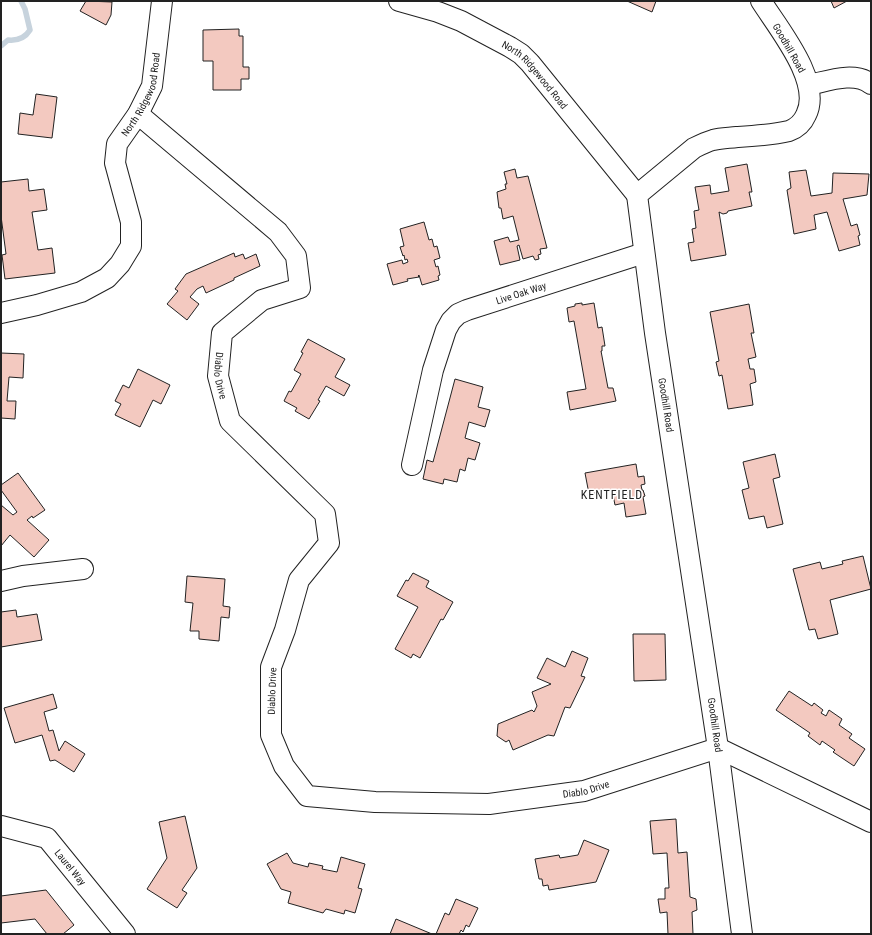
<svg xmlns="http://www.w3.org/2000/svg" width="872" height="935" font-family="'Roboto Condensed',sans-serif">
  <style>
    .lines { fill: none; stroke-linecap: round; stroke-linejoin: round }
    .stream { stroke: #c7d3dd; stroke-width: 5.5 }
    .building { fill: #f3c9c0; stroke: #222 }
    .minor-casing { stroke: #222; stroke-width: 22 }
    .minor { stroke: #fff; stroke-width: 20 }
    .labels { text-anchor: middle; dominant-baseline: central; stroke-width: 3; stroke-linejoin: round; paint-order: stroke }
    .street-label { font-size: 10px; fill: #222; stroke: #fff }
    .quarter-label { font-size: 12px; letter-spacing: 1px; fill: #222; stroke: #fff }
  </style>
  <rect width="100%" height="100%" fill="#fff"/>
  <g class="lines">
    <!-- stream -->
    <path class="stream" d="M 1,46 L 8,40 C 18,41 25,38 30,30 L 25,9 L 21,1"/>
  </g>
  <!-- building -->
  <g class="building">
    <polygon points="86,1 112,2 111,15 106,25 80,11"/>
    <polygon points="627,1 656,1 652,12"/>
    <polygon points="831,1 847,1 834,8"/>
    <polygon points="239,29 239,36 243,36 243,67 249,67 249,79 241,79 241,90 213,90 213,61 203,61 203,30"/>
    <polygon points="36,94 57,97 52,138 18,134 20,113 33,115"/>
    <polygon points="747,164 752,192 749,192 752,206 728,211 727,213 723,214 719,212 726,255 691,261 688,243 694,242 692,229 696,228 694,211 699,210 695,187 710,185 711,194 729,191 725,168"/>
    <polygon points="515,169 517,178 528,176 547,248 540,249 541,254 538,255 539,259 535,260 533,256 523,259 519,245 517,246 520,260 500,265 494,241 508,237 510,242 519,240 513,216 503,219 501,208 499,208 497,192 506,189 505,184 507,184 504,172"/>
    <polygon points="806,170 811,196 832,193 833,173 869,174 867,195 843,199 851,226 857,224 860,235 858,236 860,245 839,251 827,212 814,215 816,229 794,234 787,190 791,188 789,172"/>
    <polygon points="28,179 29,191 44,189 47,210 32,212 38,250 52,248 55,273 5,279 2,255 6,254 1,216 1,182"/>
    <polygon points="424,222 429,240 432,239 434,247 437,246 440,258 434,260 436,267 438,266 440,275 438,276 439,280 422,285 419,275 418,276 419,277 407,279 408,281 393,285 387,264 402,260 403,264 408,262 407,259 405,260 404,255 403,256 400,247 404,246 400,229"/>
    <polygon points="234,253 235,257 243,254 245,259 256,254 260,266 234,278 234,280 206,293 203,286 197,289 190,297 199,304 187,320 167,304 178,291 175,289 186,274"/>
    <polygon points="582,303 582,305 594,303 598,328 602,327 605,346 602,346 602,351 601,351 608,388 613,388 616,401 570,410 567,392 586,389 574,321 569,322 567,308 575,306 575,304"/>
    <polygon points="749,304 754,333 751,333 756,357 748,359 750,369 754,369 756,382 750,384 753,405 728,409 722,375 719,376 716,362 719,361 710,312"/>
    <polygon points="308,339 345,359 335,377 350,385 344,396 326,386 318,400 320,401 309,419 295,411 297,408 284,401 289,391 291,392 301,374 294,370 303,353 301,352"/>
    <polygon points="1,353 24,354 23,378 9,377 7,401 16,401 15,419 1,418"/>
    <polygon points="138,369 170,385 161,404 153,400 140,427 115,415 121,404 115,401 123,385 129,388"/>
    <polygon points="455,379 483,387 478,407 490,410 485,427 469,422 465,438 480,443 475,460 468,458 465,471 460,469 457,482 444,479 443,484 423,479 427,460 433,462"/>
    <polygon points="775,454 780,477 773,479 783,524 767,528 764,516 749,519 742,490 749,488 743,462"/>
    <polygon points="636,464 638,477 644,476 645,484 641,485 642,490 643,490 645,496 643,497 646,514 626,517 624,503 615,505 612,490 589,494 585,473"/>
    <polygon points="18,473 45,510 33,518 32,516 27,520 49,540 34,557 10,535 1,546 1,505 13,515 17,512 1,490 1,485"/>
    <polygon points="863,556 871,589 830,600 838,634 818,639 815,629 809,630 793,569 820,562 822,569 843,564 842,561"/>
    <polygon points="413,573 429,581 426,587 453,602 443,620 441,619 420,658 413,654 411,658 395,649 418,607 397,596 406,580 408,581"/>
    <polygon points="187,576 225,579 223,606 230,607 229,618 221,617 219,641 199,639 199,631 190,631 193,603 185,602"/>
    <polygon points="16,610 17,617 37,614 42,640 1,647 1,612"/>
    <polygon points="633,634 665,634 666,680 634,681"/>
    <polygon points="572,651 588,658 581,676 585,677 570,708 565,707 554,736 548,735 513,750 509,740 506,742 497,736 498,724 532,710 534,712 537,706 532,692 551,684 537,678 547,658 565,667"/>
    <polygon points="789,691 812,706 814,703 823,710 821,713 826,716 829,710 842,719 839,725 852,734 849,738 865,749 854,766 833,752 835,750 822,741 820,745 808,736 810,733 776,710"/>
    <polygon points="53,694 57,708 44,712 49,731 53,730 59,751 65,741 85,754 74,772 55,760 50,761 42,735 15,743 4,708"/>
    <polygon points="185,816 197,868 182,890 187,893 177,908 147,889 167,858 159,822"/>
    <polygon points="676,819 678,853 687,852 690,897 696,899 697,910 692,912 693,934 668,934 667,912 660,913 658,899 665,899 665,888 669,888 667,853 653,854 650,821"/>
    <polygon points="584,840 609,850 596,882 549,890 548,885 543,886 542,879 539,879 535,859 559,855 560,858 578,855"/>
    <polygon points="287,853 293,863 308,867 309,863 323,866 322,869 337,872 341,857 365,864 358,888 362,889 355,913 345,910 344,914 326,909 323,913 288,903 291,892 281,889 267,864"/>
    <polygon points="46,890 74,925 63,934 47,934 35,919 1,923 1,896"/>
    <polygon points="456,899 478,908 469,927 466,925 463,932 461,930 459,934 436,934 445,913 449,915"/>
    <polygon points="396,919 432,934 390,934"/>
  </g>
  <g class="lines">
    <!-- minor casing -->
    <g class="minor-casing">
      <g id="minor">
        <path id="s1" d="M 399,1 L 438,12 L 461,21 L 510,47 L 521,54 L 530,63 L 637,195"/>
        <path d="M 809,85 C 828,81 854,71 871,84"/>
        <path id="s2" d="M 138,114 L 278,232 L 296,256 L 300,288 L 262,300 L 222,333 L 218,376 L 230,421 L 325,514 L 329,543 L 299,580 L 285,630 L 271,667 L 271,735 L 284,766 L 307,796 L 375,802 L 489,804 L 584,791 L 718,748 L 871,822"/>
        <path id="s3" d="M 1,313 L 37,305 L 81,292 L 107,278 L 120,264 L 131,246 L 131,222 L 115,163 L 117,144 L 138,114 L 152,86 L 162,1"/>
        <path id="s4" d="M 412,465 L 433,370 L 446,330 L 451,321 L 458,314 L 467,310 L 644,253"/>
        <polyline points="1,581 23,576 83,569"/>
        <path id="s5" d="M 1,826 L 47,838 L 125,934"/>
        <path d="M 742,934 L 718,748 L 655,333 L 637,195 L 694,148 C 700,145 706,142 713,140 C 721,138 729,138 737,137 C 754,136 772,135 789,131 C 797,128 803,122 806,115 C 823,82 778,28 761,1"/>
      </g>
    </g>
    <!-- minor -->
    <use href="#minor" class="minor"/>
  </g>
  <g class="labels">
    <!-- street labels -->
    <g class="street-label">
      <text transform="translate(789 48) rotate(60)">Goodhill Road</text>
      <text stroke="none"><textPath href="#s1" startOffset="158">North Ridgewood Road</textPath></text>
      <text stroke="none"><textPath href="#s3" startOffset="313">North Ridgewood Road</textPath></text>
      <text stroke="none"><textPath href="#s4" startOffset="226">Live Oak Way</textPath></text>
      <text stroke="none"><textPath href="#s2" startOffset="380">Diablo Drive</textPath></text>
      <text transform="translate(666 405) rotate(81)">Goodhill Road</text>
      <text transform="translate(272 691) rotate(-88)">Diablo Drive</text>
      <text transform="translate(715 725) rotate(82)">Goodhill Road</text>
      <text stroke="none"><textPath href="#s2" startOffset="1148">Diablo Drive</textPath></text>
      <text stroke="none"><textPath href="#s5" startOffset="85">Laurel Way</textPath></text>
    </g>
    <!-- quarter labels -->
    <g class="quarter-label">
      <text x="612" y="495">KENTFIELD</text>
    </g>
  </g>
  <!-- border -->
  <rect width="872" height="935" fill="none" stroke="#222222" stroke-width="4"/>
</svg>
